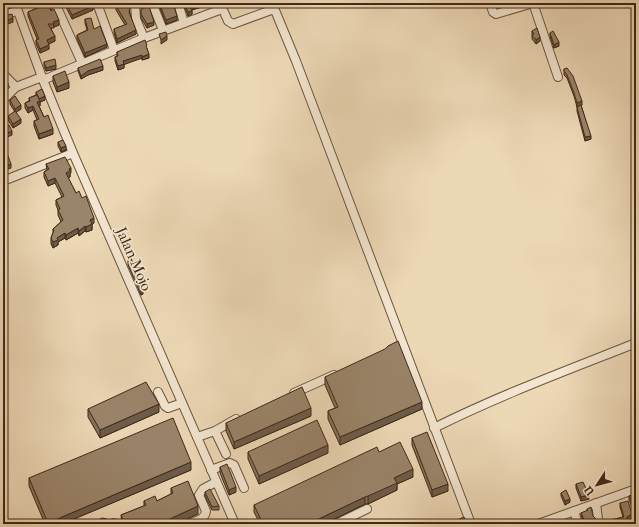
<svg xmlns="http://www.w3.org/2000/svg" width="639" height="527" font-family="'IM FELL French Canon',serif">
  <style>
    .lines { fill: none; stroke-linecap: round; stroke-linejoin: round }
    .minor-casing { stroke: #6b553f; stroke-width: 10 }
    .minor { stroke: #f3e6d0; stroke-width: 8 }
    .wall { fill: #84725b; stroke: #402917 }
    .shaded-wall { fill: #6c5c4a; stroke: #402917 }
    .building { fill: #9a846a; stroke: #402917 }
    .labels { text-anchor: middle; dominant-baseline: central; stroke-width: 3.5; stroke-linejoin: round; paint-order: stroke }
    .street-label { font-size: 15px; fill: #402917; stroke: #f3e6d0 }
  </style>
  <rect width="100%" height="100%" fill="#edd8b6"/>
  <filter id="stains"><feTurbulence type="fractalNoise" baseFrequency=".005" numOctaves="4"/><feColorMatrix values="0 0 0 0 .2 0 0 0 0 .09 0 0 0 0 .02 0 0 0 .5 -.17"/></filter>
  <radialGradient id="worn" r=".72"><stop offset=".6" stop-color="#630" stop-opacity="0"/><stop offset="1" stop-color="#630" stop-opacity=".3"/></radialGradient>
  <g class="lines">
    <!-- minor casing -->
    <g class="minor-casing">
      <g id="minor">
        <polyline points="15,3 43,80 73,153 235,524"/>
        <polyline points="55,3 82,63"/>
        <polyline points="97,3 114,50"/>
        <polyline points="135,3 136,19 144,38"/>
        <polyline points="152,3 163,30"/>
        <polyline points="178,3 184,23"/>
        <polyline points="220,3 228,21 233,24 274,9"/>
        <polyline points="272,3 296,61 471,524"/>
        <polyline points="490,3 493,12 496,14 533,3"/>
        <polyline points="533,3 558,77"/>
        <polyline points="3,15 17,11"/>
        <polyline points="3,74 16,87"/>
        <polyline points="43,80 144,38 222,9"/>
        <polyline points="3,100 16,87 42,77"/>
        <polyline points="3,181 73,153"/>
        <polyline points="158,392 165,406 168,408 182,403"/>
        <polyline points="294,393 334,375"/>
        <path d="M 434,428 C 500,395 568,370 636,343"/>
        <polyline points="215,431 226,454"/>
        <polyline points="197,437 215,431 236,419"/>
        <polyline points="211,470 230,463 234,465 244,488"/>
        <polyline points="596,503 598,519"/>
        <polyline points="574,511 578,524"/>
        <polyline points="114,523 115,524"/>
        <path d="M 189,524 C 196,521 205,520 206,511 L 199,495 L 203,489 L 216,482"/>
        <polyline points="336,524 367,509"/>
        <polyline points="538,524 636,489"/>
        <polyline points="632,524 636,522"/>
      </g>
    </g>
    <!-- minor -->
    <use href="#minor" class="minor"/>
  </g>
  <!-- wall -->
  <g class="wall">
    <polygon points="37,3 48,3 59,25 54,27 54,28 51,28 55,41 48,44 49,49 40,53 36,44 36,40 37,39 28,16 28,12 39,7"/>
    <polygon points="64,3 92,3 93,10 72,19"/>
    <polygon points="116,3 128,3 130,13 136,34 117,43 114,33 114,29 125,25 116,10 116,6 117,6"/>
    <polygon points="158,3 173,3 177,20 166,24"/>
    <polygon points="183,3 209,3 209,5 192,10 192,14 188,16"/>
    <polygon points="141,9 154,25 147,28 141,18"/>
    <polygon points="85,19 94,29 107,47 85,57 77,39 77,35 87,30 85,23"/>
    <polygon points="532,31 540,41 536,44 532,39"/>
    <polygon points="550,33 559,46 554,48 550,37"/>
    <polygon points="147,48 149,58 142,60 142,58 124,64 124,68 118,70 115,61 115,57 117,56 117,52"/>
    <polygon points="44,62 56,69 46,71 44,66"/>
    <polygon points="78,68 103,70 88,75 81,79 78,71"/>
    <polygon points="564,69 582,105 581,105 591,139 585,141 577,111 577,107 574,96 567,78 564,75"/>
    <polygon points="53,76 69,88 57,92 53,82"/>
    <polygon points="36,92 45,100 40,102 40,106 39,106 44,117 53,134 39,139 34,126 34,121 37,120 33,110 28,113 25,108 25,103 29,101 29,98 36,95"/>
    <polygon points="10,100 21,109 16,112 21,123 13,128 8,120 8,116 15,112 10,104"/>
    <polygon points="58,142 66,150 61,152 58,146"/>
    <polygon points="46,164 71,173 70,174 70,177 68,178 76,193 94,223 92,225 92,230 86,232 85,231 79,236 78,233 66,240 65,238 58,242 58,245 53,248 51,244 51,238 53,233 53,229 61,222 58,215 58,210 56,205 56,200 62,197 55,183 48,186 44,177 44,172 47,170"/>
    <polygon points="128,259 143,294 141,295 128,265"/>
    <polygon points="325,377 422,409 340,445 328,419 328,411 335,408 325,385"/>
    <polygon points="88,409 159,412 100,438 88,417"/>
    <polygon points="311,416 234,449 226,431 226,423"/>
    <polygon points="412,438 448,491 432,497 412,445"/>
    <polygon points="248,452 328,453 259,484 248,459"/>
    <polygon points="220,467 236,492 229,495 220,473"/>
    <polygon points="191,470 62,524 45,524 29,486 29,478"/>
    <polygon points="413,477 397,484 397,490 368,504 365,504 324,524 260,524 254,512 254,505"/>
    <polygon points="576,484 589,499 581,501 576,488"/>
    <polygon points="171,488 198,514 176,524 122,524 121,515 144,506 144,501 157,501 171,494"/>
    <polygon points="205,492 219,506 219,510 212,510 205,496"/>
    <polygon points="561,493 570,502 565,505 561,496"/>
    <polygon points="636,494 632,507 629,500 629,496"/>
    <polygon points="620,503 632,518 627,520 629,524 607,524 607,521 623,517 620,507"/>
    <polygon points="587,509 593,516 598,524 585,524 581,516 581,513 587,511"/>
  </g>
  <!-- shaded-wall -->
  <g class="shaded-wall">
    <polygon points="8,3 8,8 3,9 3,5"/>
    <polygon points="203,3 209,3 209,5 190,10 190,7"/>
    <polygon points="93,6 93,10 72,19 72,15"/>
    <polygon points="192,11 192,14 188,16 188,12"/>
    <polygon points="177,16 177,20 166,24 166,20"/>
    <polygon points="13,18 13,22 3,26 3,22"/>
    <polygon points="59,20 59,25 54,27 53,22"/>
    <polygon points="154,22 154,25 147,28 147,24"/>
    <polygon points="5,27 5,31 3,32 3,28"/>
    <polygon points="136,30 136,34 117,43 117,39"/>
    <polygon points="55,36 55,41 47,45 47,40"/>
    <polygon points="167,36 167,40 161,44 161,40"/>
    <polygon points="540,37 540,41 536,44 536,40"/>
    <polygon points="559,42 559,46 554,48 554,45"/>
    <polygon points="107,44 107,47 85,57 85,53"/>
    <polygon points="49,45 49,49 40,53 40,49"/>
    <polygon points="149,54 149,58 142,60 142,57"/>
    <polygon points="142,55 142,58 123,65 123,61"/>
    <polygon points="124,64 124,68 118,70 118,66"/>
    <polygon points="56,65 56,69 46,71 46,68"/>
    <polygon points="103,66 103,70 88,75 81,79 81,76 88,71"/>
    <polygon points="69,82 69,88 57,92 57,87"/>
    <polygon points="8,83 8,87 3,91 3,87"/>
    <polygon points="45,96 45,100 40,102 40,106 37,107 37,102 39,101 39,99"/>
    <polygon points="582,101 582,105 577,107 577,103"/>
    <polygon points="21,105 21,109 15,113 15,109"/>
    <polygon points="33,106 33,110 28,113 28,108"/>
    <polygon points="21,119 21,123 13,128 13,124"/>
    <polygon points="53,129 53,134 39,139 39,134"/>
    <polygon points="12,131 12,135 3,139 3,135"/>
    <polygon points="591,136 591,139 585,141 585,137"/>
    <polygon points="66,146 66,150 61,152 61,148"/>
    <polygon points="11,164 11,168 3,171 3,167"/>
    <polygon points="71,168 71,173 70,174 70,177 66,179 66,173 69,169"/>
    <polygon points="55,178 55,183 48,186 48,181"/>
    <polygon points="94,218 94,223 92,225 92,230 86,232 86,227 90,220"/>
    <polygon points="85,226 85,231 79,236 79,231"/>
    <polygon points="78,228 78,233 66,240 66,235"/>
    <polygon points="65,233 65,238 58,242 58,245 53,248 53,242 57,238"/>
    <polygon points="143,289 143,294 141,295 141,290"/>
    <polygon points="422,402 422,409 340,445 340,437"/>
    <polygon points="159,404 159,412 100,438 100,430"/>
    <polygon points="311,408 311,416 234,449 234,442"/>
    <polygon points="328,445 328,453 259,484 259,476"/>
    <polygon points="191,462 191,470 62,524 48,524 48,523"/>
    <polygon points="413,469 413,477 397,484 397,490 368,504 368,496 394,478"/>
    <polygon points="448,484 448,491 432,497 432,490"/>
    <polygon points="236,487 236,492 229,495 229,490"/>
    <polygon points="589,495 589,499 581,501 581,497"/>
    <polygon points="365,497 365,504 324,524 308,524"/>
    <polygon points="570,499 570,502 565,505 565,501"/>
    <polygon points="636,501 636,505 632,507 632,503"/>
    <polygon points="198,506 198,514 176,524 159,524"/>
    <polygon points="632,514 632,518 627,520 627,523 627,517"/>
  </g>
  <!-- building -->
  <g class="building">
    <polygon points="39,3 48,3 51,11 54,9 59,20 53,22 54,24 48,24 55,36 47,40 49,45 40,49 36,40 39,39 28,12 40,7"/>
    <polygon points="66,3 92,3 93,6 72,15"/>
    <polygon points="117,3 128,3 130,8 129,12 136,30 117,39 114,29 127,24 116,6 118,5"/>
    <polygon points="159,3 173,3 177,16 166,20"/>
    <polygon points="184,3 203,3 190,7 192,11 188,12"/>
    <polygon points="539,3 543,3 544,5 541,7"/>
    <polygon points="149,6 154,22 147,24 141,14 141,9"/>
    <polygon points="12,14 13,18 3,22 5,27 3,28 3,16"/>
    <polygon points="91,18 94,29 100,26 107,44 85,53 77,35 88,30 85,19"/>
    <polygon points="537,28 540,37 536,40 532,35 534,34 532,31"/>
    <polygon points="553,31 559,42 554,45 550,33"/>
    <polygon points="166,32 167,36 161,40 159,34"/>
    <polygon points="145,40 147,45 146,46 149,54 142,57 142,55 123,61 124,64 118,66 115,57 118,56 117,52"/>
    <polygon points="55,59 56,65 46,68 44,62"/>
    <polygon points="100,59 103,66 88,71 81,76 78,68"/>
    <polygon points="567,68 573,76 582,101 577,103 574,93 567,75 564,71 564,69"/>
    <polygon points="65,71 69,82 57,87 53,76"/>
    <polygon points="3,78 8,83 3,87"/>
    <polygon points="42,89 45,96 39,99 36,92"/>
    <polygon points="37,95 40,101 37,102 44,117 48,115 53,129 39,134 34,121 39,119 33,106 28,108 25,103 30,101 29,98"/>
    <polygon points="15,96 21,105 15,109 10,100"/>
    <polygon points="581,105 591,136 585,137 577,107"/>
    <polygon points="15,111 21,119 13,124 8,116"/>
    <polygon points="9,125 12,131 3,135 3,127"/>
    <polygon points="3,136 7,147 5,148 11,164 3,167"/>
    <polygon points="63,140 66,146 61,148 58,142"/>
    <polygon points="65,157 71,168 69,169 70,171 66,173 76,193 79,191 82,198 86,196 94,218 90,220 92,224 86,227 85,226 79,231 78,228 66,235 65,233 57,238 58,240 53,242 51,238 54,230 53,229 63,220 58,210 60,209 56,200 64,196 55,178 48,181 44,172 49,169 46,164"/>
    <polygon points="131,258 143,289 141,290 128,259"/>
    <polygon points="398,341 422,402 340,437 328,411 338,407 325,377 385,349 388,346"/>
    <polygon points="146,382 159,404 100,430 88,409"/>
    <polygon points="302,387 311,408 234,442 226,423"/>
    <polygon points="173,418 191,462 48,523 29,478"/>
    <polygon points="317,420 328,445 259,476 248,452"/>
    <polygon points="427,432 448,484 432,490 412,438"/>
    <polygon points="400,442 413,469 394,478 397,483 368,496 365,497 308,524 263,524 254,505 377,447 379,452"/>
    <polygon points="227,464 236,487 229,490 220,467"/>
    <polygon points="188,481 198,506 159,524 125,524 121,515 146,505 144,501 155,496 157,501 173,493 171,488"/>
    <polygon points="583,482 589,495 581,497 576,484"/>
    <polygon points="210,489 219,506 212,507 205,492"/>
    <polygon points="566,490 570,499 565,501 561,493"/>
    <polygon points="636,494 636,501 632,503 629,496"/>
    <polygon points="628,501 632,514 627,517 627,519 629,524 608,524 607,521 624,517 620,503"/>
    <polygon points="591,507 593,516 597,520 598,524 586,524 581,513 588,510 587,509"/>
    <polygon points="464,517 467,524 459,524 457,520"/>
    <polygon points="102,518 107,519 109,524 90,524"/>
    <polygon points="572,519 574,524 563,524 562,523"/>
    <polygon points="417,521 418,524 411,524"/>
  </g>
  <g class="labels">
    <!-- street labels -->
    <g class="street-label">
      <text transform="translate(134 259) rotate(66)">Jalan Mojo</text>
    </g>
  </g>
  <!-- margin -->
  <rect width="639" height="527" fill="none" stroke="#edd8b6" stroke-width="16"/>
  <rect x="4" y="4" width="631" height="519" fill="none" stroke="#402917" stroke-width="2"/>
  <rect x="8" y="8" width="623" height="511" fill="none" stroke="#402917"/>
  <!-- north arrow -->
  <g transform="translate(597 485) rotate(234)" stroke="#f3e6d0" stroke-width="3" paint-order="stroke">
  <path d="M0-3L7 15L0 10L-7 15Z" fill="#402917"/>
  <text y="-6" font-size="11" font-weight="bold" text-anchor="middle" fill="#402917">U</text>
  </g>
  <rect width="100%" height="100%" filter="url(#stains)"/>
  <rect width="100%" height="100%" fill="url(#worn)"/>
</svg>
